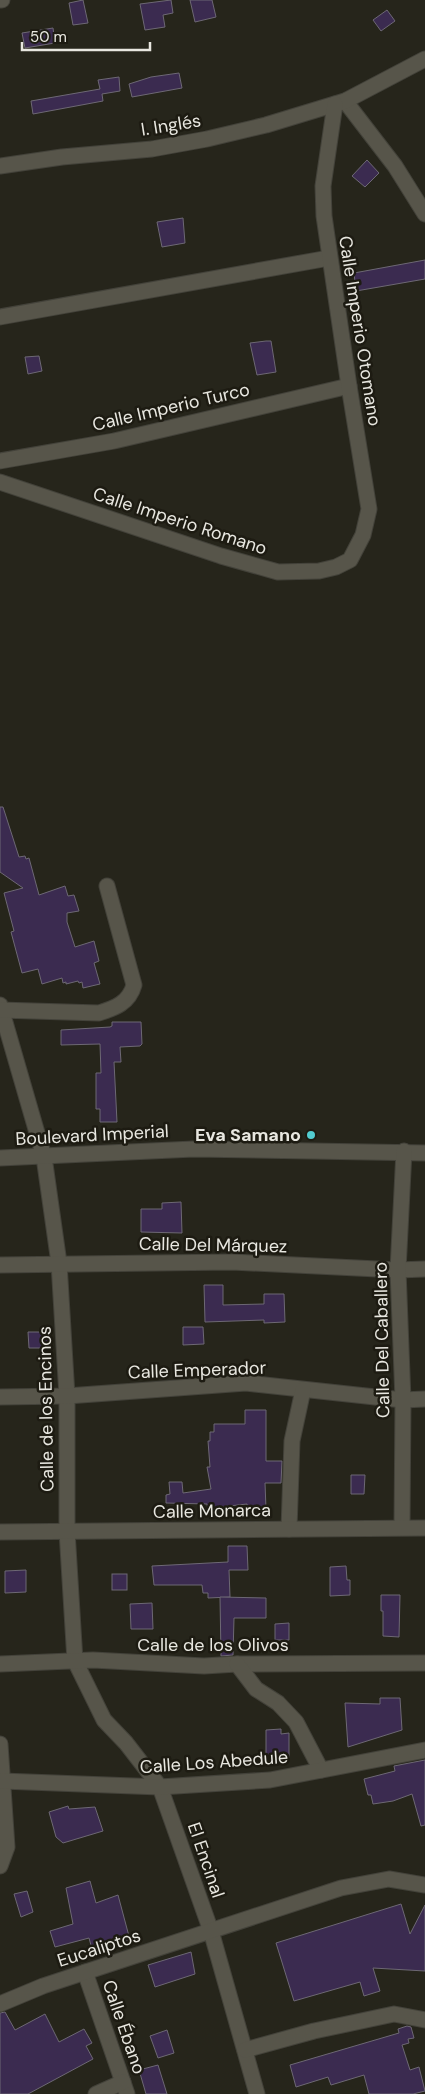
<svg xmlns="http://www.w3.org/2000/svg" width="425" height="2094" font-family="'DM Sans',sans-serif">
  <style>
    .building { fill: #3b2b50; stroke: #6d6874 }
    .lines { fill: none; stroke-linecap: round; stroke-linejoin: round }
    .minor-casing { stroke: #43423a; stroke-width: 17 }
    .minor { stroke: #57554a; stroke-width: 15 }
    .poi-dot { fill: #52ccd0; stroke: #1d1b12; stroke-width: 2 }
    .labels { text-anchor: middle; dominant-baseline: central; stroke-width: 5; stroke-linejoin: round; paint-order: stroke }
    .street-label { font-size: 18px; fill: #e8e7e0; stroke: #1d1b12 }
    .poi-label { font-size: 18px; font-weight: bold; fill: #e8e7e0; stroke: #1d1b12; text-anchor: end }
  </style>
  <rect width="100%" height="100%" fill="#26251b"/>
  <!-- building -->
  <g class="building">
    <polygon points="83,0 88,23 73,25 69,3"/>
    <polygon points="171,0 173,13 163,15 165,27 145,30 140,4"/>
    <polygon points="190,0 212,0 216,17 195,22"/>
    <polygon points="387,10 395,21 381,31 373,20"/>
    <polygon points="53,28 55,43 25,48 22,33"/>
    <polygon points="179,73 182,88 132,97 129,84 151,77"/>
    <polygon points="119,77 120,91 102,94 103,101 33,114 31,101 100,89 98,80"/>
    <polygon points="367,160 379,173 365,187 352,176"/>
    <polygon points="183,218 185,243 162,247 157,222"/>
    <polygon points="425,260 425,279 356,291 354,273"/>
    <polygon points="266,341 271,341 276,372 257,375 250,343"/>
    <polygon points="39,356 42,371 28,374 25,357"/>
    <polygon points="0,807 3,807 19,857 25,856 26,859 29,858 39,895 65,886 68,896 74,895 79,911 67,913 67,922 75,947 94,941 99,961 94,963 100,984 83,988 82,982 79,983 78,981 66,984 66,982 63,983 62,978 42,984 38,969 22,973 11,932 14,931 4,893 23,888 0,872"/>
    <polygon points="112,1022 141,1022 142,1044 140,1046 120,1047 121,1062 114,1062 117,1122 100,1122 100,1109 96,1109 96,1073 101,1073 100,1044 61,1045 61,1030 110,1027 112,1026"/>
    <polygon points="181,1202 182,1233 141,1232 141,1209 162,1209 162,1203"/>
    <polygon points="204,1285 223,1285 223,1305 264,1304 264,1294 284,1294 285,1322 264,1323 264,1320 205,1322"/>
    <polygon points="183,1327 203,1327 204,1344 183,1345"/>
    <polygon points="28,1332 47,1332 47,1334 50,1334 50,1348 29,1348"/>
    <polygon points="245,1410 266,1410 266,1461 282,1461 281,1483 265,1483 266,1509 247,1510 247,1504 220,1507 221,1509 208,1510 207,1504 166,1503 166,1495 170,1494 169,1482 182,1482 183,1493 211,1489 207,1467 210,1467 208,1441 210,1441 210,1432 214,1432 214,1424 245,1424"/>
    <polygon points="351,1475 365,1475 364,1494 351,1494"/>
    <polygon points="228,1546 247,1546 248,1570 229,1570 230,1597 208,1598 208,1593 203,1593 202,1585 154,1585 152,1566 228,1562"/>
    <polygon points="346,1566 347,1580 350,1580 350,1595 330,1596 330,1567"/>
    <polygon points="26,1570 26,1592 5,1593 5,1571"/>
    <rect x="112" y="1574" width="15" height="16"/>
    <polygon points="381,1595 400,1595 399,1637 383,1636 383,1611 381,1611"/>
    <polygon points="220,1597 266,1598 266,1618 234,1618 233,1655 221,1656"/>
    <polygon points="152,1603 153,1629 131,1629 130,1604"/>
    <polygon points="289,1623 289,1640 275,1640 275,1624"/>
    <polygon points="380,1698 400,1698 402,1730 348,1747 345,1703 380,1704"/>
    <polygon points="281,1729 281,1734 289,1733 289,1758 266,1759 266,1730"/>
    <polygon points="425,1760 425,1825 421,1826 412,1794 393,1801 373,1804 371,1795 368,1795 364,1779 395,1771 394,1766"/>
    <polygon points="68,1806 69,1809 95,1807 103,1831 63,1843 56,1837 49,1812"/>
    <polygon points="90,1881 96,1903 118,1895 130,1940 92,1949 89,1938 55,1947 50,1931 73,1924 66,1888"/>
    <polygon points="27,1891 33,1912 21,1917 14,1894"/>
    <polygon points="401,1904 410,1934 425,1905 425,1971 373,1968 380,1991 364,1996 360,1982 294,2001 276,1943"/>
    <polygon points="191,1952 195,1974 155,1987 148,1965"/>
    <polygon points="5,2012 15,2030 45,2014 59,2042 84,2029 92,2043 86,2046 93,2059 28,2094 0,2094 0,2013"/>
    <polygon points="407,2026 411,2027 414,2038 408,2039 409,2043 402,2045 410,2070 419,2067 425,2091 413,2094 369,2094 364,2075 331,2085 328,2077 296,2087 290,2065 399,2033 398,2029"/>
    <polygon points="167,2030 174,2053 158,2058 150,2036"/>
    <polygon points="158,2065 167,2094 146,2094 139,2070"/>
  </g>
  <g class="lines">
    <!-- minor casing -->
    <g class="minor-casing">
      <g id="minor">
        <polyline points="0,0 2,0"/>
        <polyline points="345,101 395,166 425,214"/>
        <polyline points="0,166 62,157 152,149 207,139 266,125 345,101 425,59"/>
        <polyline points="0,317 329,258"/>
        <polyline points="0,461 114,441 349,386"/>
        <polyline points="0,482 221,556 278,572 319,571 336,567 350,560 363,535 369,509 349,386 324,216 323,186 335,104"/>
        <polyline points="0,1005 44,1157 59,1263 67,1396 67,1531 75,1661 104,1720 126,1743 160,1787 211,1931 257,2094"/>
        <path d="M 0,1010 L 99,1013 C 115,1008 129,1003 134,985 L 107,886"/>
        <polyline points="0,1158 194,1149 425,1153"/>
        <polyline points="0,1265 232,1262 398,1270 425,1269"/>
        <polyline points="0,1397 67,1396 246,1383 403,1400 425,1399"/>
        <polyline points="402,1527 403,1400 398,1270 404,1151"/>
        <polyline points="289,1529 292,1441 303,1390"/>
        <polyline points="0,1532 425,1528"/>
        <polyline points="0,1664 93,1660 204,1666 237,1664 425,1663"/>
        <polyline points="237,1664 256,1689 278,1703 296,1722 321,1770"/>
        <polyline points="0,1744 7,1847 0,1866"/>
        <polyline points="2,1781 160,1787 270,1780 425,1750"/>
        <polyline points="85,1972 127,2094"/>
        <polyline points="0,2004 43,1986 341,1888 389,1879 425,1885"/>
        <polyline points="245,2050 314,2031 394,2014 425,2020"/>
        <polyline points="96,2094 123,2082"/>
      </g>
    </g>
    <!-- minor -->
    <use href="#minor" class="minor"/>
  </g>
  <!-- markers -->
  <circle class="poi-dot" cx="311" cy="1135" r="5"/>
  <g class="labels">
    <!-- street labels -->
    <g class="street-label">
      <text transform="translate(171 125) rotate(-9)">I. Inglés</text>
      <text transform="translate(360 331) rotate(81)">Calle Imperio Otomano</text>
      <text transform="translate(171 407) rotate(-13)">Calle Imperio Turco</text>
      <text transform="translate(180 521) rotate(18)">Calle Imperio Romano</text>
      <text transform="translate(92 1135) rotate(-3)">Boulevard Imperial</text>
      <text transform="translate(213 1245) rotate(1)">Calle Del Márquez</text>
      <text transform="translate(382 1340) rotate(-91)">Calle Del Caballero</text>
      <text transform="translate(197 1370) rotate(-2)">Calle Emperador</text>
      <text transform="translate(46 1409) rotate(-91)">Calle de los Encinos</text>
      <text transform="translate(212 1511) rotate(-1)">Calle Monarca</text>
      <text x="213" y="1645">Calle de los Olivos</text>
      <text transform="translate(214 1762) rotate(-4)">Calle Los Abedule</text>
      <text transform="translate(206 1860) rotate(71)">El Encinal</text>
      <text transform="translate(99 1948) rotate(-18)">Eucaliptos</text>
      <text transform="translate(124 2027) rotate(71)">Calle Ébano</text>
    </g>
    <!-- poi labels -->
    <g class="poi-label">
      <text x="301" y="1135">Eva Samano</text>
    </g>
  </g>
  <!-- scale -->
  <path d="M22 42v8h128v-8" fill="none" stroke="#e8e7e0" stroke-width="2.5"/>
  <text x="30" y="42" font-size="15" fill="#e8e7e0" stroke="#1d1b12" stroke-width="4" paint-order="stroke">50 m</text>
</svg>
